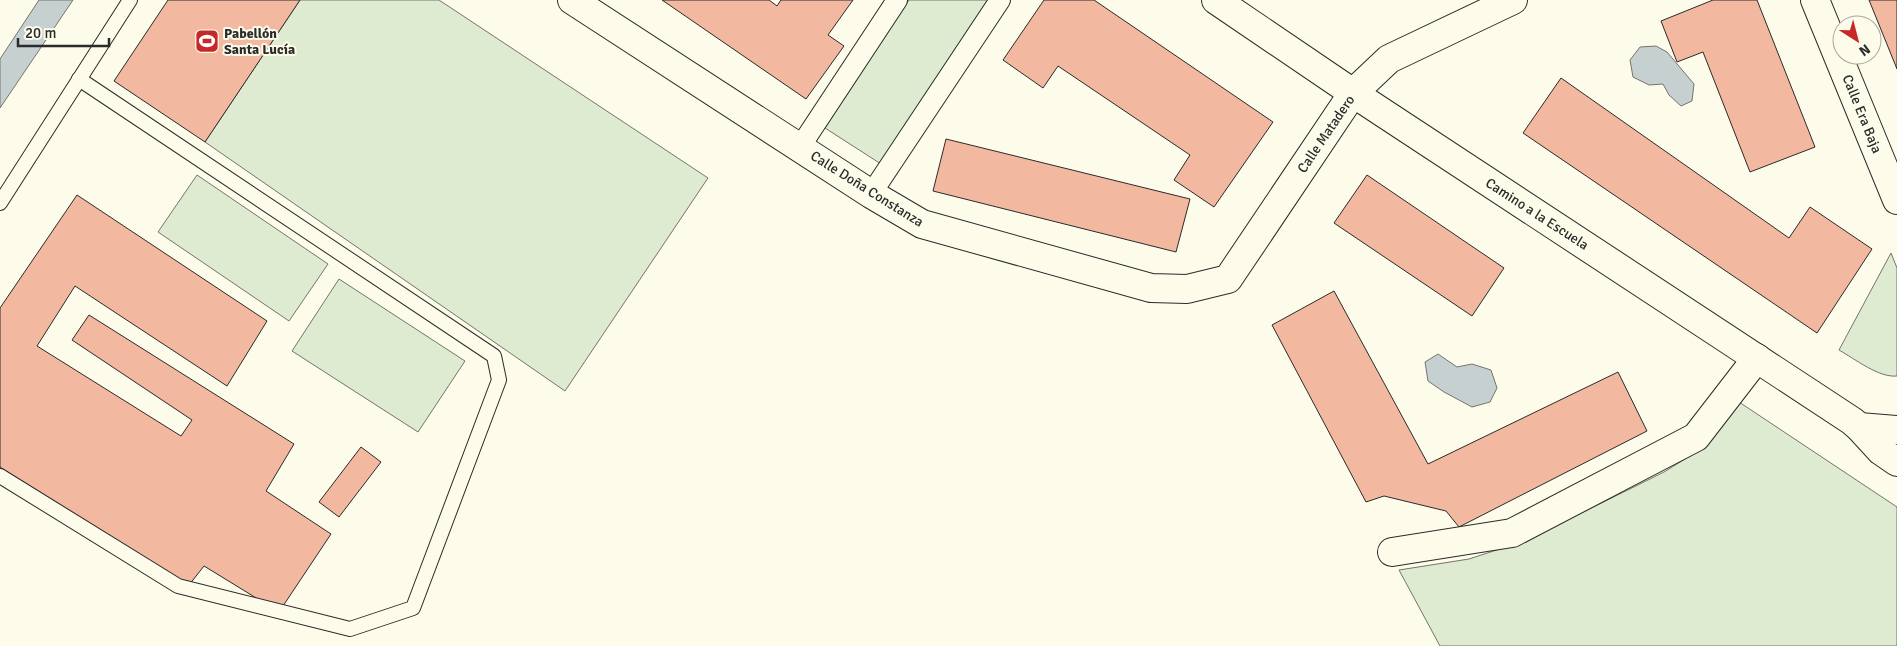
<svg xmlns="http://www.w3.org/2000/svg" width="1897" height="646" font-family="Signika,sans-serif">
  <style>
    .green { fill: #deebd1; stroke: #74746e }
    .water { fill: #c7d0d0; stroke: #74746e }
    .building { fill: #f2b8a0; stroke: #2b2b2b }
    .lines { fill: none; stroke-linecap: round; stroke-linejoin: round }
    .service-casing { stroke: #2b2b2b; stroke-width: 16 }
    .pedestrian-casing { stroke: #2b2b2b; stroke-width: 22 }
    .minor-casing { stroke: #2b2b2b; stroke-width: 30 }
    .service { stroke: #fdfbea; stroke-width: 14 }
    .pedestrian { stroke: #fdfbea; stroke-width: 20 }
    .minor { stroke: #fdfbea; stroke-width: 28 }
    .labels { text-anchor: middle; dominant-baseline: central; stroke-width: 4; stroke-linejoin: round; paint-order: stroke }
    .poi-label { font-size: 14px; font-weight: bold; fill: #2b2b2b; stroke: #fdfbea; text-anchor: start }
    .street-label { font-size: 14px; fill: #2b2b2b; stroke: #fdfbea }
  </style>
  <rect width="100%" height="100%" fill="#fdfbea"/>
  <!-- green -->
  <g class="green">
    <polygon points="300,0 439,0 708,178 565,391 205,142"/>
    <polygon points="909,0 988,0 881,164 825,128"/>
    <polygon points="197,175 328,264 289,321 158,232"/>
    <path d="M 1891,253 L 1897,268 L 1897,376 C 1879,378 1855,359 1839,350 Z"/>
    <polygon points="339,279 465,361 418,432 292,351"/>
    <polygon points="1739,402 1897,507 1897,646 1440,646 1399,570 1469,559 1527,540 1664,472 1698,451"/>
  </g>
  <!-- water -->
  <g class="water">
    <polygon points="39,0 73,0 0,108 0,59"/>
    <polygon points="1656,46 1667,52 1694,84 1692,101 1681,106 1669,95 1663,84 1649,85 1633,77 1630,60 1640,47"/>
    <polygon points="1438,354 1457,367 1472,364 1491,370 1497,388 1490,402 1472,407 1444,392 1428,381 1425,362"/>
  </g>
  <!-- building -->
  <g class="building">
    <polygon points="168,0 300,0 205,142 114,81"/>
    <polygon points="662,0 769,0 777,6 781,0 853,0 828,35 844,46 806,99"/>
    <polygon points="1044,0 1094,0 1273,122 1214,207 1174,180 1190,155 1058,66 1043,88 1003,60"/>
    <polygon points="1713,0 1757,0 1815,147 1750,172 1703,52 1677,62 1661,21"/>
    <polygon points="1869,0 1897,0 1897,69"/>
    <polygon points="1561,78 1789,238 1810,207 1872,249 1817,333 1523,133"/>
    <polygon points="946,139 1190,199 1176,252 933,191"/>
    <polygon points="1367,175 1504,268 1472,316 1334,223"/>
    <polygon points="77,195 267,321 227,386 75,286 37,346 181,436 192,420 72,340 89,315 294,444 266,491 331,534 279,612 204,566 189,585 0,467 0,308"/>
    <polygon points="1334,291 1428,464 1618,372 1647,431 1459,527 1446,511 1384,496 1366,502 1272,325"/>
    <polygon points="361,447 381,462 339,517 319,502"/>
  </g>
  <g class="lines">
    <!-- service casing -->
    <g class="service-casing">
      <g id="service">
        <polyline points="0,203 130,0"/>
        <polyline points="0,476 178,586 350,629 413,608 499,380 494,356 79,79"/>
      </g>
    </g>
    <!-- pedestrian casing -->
    <g class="pedestrian-casing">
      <g id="pedestrian">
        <polyline points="800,147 897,0"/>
        <polyline points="871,194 1000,0"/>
      </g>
    </g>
    <!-- minor casing -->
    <g class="minor-casing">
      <g id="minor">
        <polyline points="572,0 871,194 922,224 1151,288 1187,289 1228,279 1353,93 1389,59 1513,0"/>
        <polyline points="1216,0 1353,93 1852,421 1859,427 1881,451 1897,462"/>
        <polyline points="1815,0 1897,200"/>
        <polyline points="1859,427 1897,430"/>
        <polyline points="1392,552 1512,533 1696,437 1757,358"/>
      </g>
    </g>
    <!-- service -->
    <use href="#service" class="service"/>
    <!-- pedestrian -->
    <use href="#pedestrian" class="pedestrian"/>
    <!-- minor -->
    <use href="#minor" class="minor"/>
  </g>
  <!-- icons -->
  <defs>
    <g id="stadium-square" transform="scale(1.25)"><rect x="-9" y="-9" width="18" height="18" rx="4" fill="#c62828" stroke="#fdfbea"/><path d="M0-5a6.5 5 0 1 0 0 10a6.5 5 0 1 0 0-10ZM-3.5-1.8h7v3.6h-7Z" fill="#fff"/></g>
  </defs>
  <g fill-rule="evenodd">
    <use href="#stadium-square" x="207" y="41"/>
  </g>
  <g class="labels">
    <!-- poi labels -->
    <g class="poi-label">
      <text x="224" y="33">Pabellón<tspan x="224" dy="16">Santa Lucía</tspan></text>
    </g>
    <!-- street labels -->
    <g class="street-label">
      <text transform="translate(1862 114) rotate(68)">Calle Era Baja</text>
      <text transform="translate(1326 134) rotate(-56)">Calle Matadero</text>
      <text transform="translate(867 189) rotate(32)">Calle Doña Constanza</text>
      <text transform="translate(1537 214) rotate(33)">Camino a la Escuela</text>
    </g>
  </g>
  <!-- north arrow -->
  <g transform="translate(1857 40) rotate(144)"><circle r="24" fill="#fdfbea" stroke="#a9a89e"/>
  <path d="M0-4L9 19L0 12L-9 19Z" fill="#c62828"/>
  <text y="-8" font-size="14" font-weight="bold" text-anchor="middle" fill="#2b2b2b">N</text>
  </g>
  <!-- scale -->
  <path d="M18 38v8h91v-8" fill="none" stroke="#2b2b2b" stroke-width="2.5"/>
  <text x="25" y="38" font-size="15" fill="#2b2b2b" stroke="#fdfbea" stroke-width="4" paint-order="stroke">20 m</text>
</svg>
